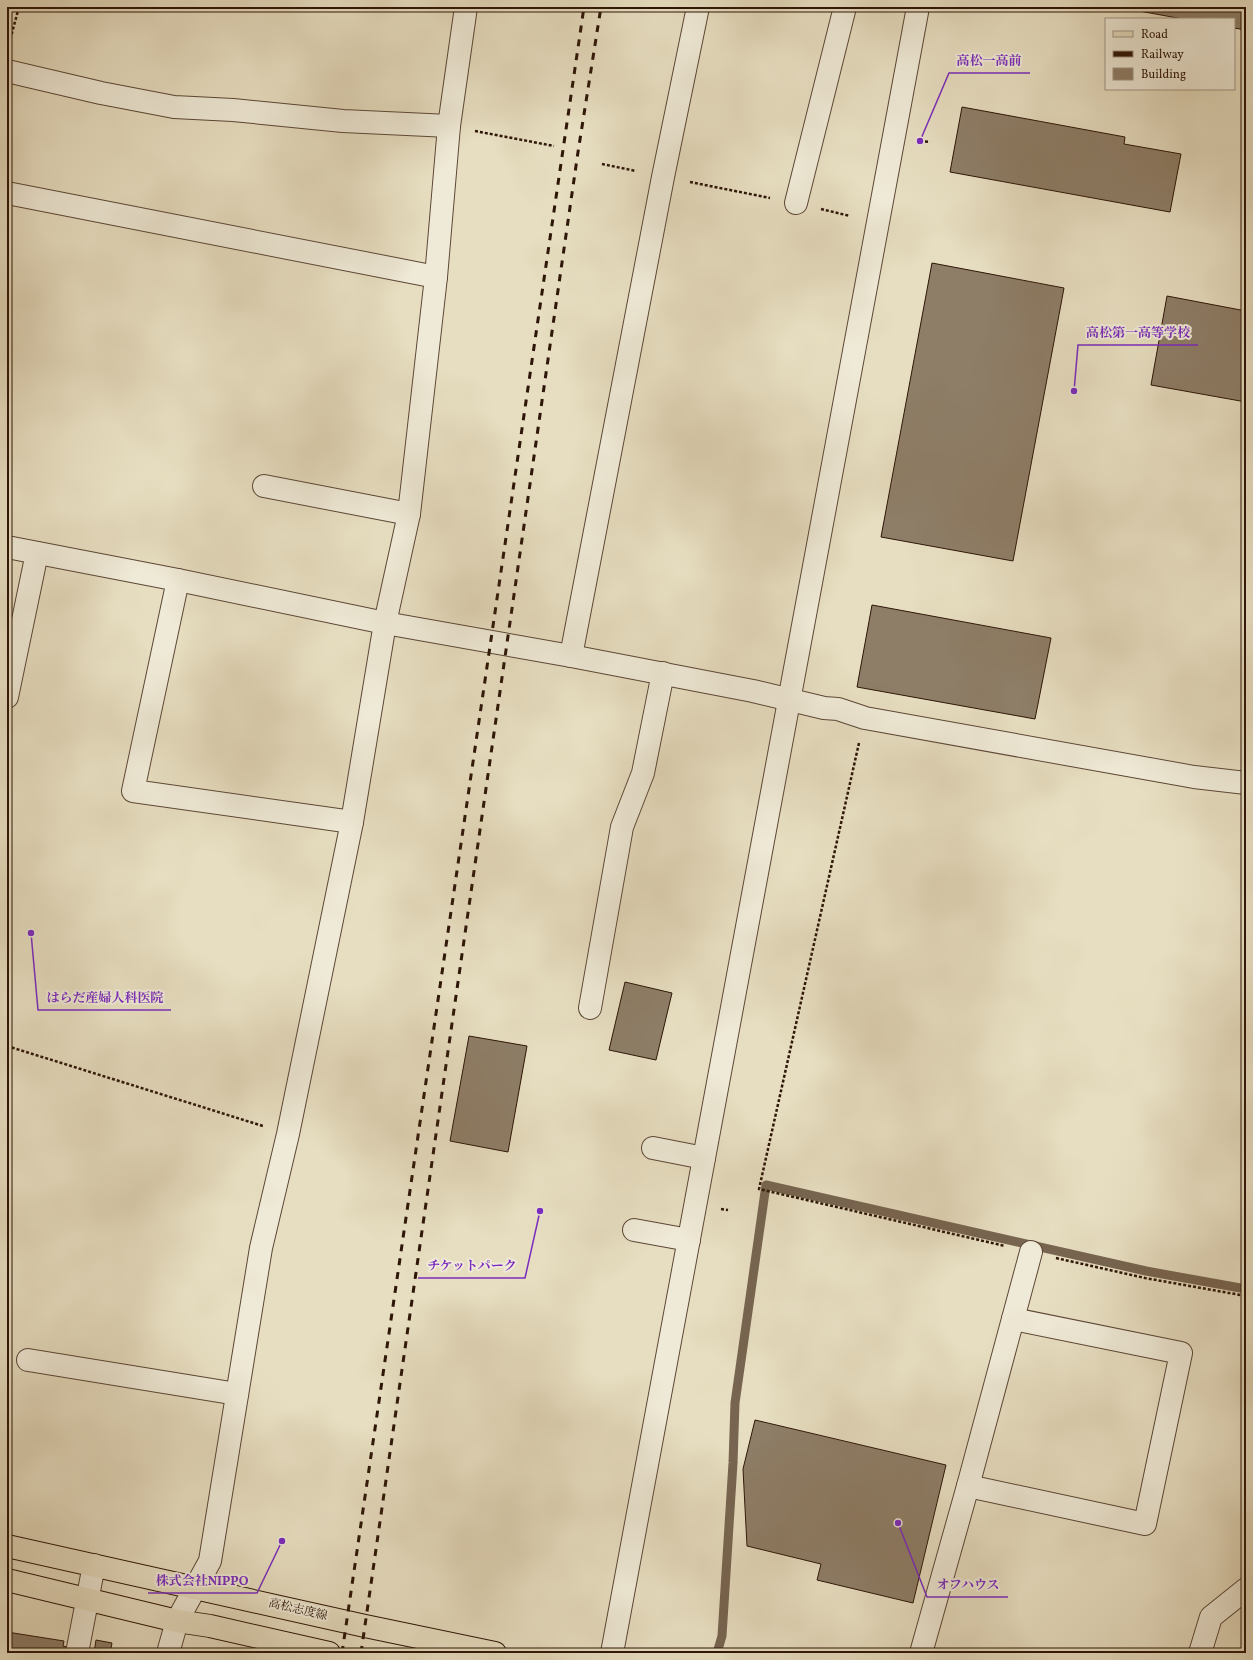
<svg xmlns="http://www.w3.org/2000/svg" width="1253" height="1660" font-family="Vollkorn,'Noto Serif JP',serif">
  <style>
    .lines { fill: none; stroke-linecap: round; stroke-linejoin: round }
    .stream { stroke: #776551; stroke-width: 9 }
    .building { fill: #8e7e68; stroke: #2d1507 }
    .minor-casing { stroke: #5c4736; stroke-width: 24 }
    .major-casing { stroke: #2d1507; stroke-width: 24 }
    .path { stroke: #2d1507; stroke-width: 2.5; stroke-dasharray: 3 2; stroke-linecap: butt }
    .minor { stroke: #efead7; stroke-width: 22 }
    .major { stroke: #e7dec1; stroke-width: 22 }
    .rail { stroke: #2d1507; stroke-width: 3; stroke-dasharray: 7 7; stroke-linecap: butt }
    .labels { text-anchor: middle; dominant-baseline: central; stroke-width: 4; stroke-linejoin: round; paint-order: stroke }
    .street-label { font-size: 12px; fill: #2d1507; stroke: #efead7 }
    .leader { fill: none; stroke: #7b2cbf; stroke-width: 1.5 }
    .callout-dot { fill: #7b2cbf; stroke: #efead7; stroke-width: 1.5 }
    .callout-label { font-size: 13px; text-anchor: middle; font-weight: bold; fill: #7b2cbf; stroke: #efead7; stroke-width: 4; stroke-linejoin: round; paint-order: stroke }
  </style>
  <rect width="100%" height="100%" fill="#e7dec1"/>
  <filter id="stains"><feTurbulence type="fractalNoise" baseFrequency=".005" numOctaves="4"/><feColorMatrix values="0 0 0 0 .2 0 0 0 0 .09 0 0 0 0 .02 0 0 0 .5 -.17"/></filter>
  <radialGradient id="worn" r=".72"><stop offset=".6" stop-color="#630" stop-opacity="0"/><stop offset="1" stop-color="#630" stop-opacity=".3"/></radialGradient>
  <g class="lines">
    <!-- stream -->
    <polyline class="stream" points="717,1653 722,1636 733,1463 735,1403 766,1185 1146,1271 1246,1289"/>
  </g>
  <!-- building -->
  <g class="building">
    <polygon points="1117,7 1246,7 1246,30 1234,28 1234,19 1183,19"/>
    <polygon points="962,107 1125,137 1124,144 1181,154 1170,212 950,172"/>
    <polygon points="932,263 1064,288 1013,561 881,537"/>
    <polygon points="1167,296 1246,311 1246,402 1151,385"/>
    <polygon points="872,605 1051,638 1035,719 857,687"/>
    <polygon points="625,982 672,993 656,1060 609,1050"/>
    <polygon points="469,1036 527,1046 508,1152 450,1141"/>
    <polygon points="755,1420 946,1465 913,1603 817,1580 821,1564 747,1546 743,1469"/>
    <polygon points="7,1632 64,1641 63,1646 67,1647 66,1653 7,1653"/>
    <polygon points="96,1640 112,1643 110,1653 94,1653"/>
  </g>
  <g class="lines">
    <!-- minor casing -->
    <g class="minor-casing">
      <g id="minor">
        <polyline points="7,71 101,93 174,107 233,110 343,121 449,126"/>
        <polyline points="7,193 436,277"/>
        <polyline points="796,203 845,7"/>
        <polyline points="264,486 409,514"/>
        <polyline points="7,547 178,580 385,623 571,656 753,691 824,708 838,709 865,718 1194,777 1246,783"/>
        <polyline points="178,580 133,791 352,822"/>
        <polyline points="571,656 663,177 698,7"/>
        <polyline points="7,697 37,553"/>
        <polyline points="590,1008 622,827 643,773 663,673"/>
        <polyline points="653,1148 704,1158"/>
        <polyline points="634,1230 689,1240"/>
        <polyline points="28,1360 237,1394"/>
        <polyline points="968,1486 1145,1524 1181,1353 1013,1319"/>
        <polyline points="77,1653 94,1565"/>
        <polyline points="168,1653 177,1621 210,1561 261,1248 288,1134 352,822 385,623 409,514 436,277 449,126 466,7"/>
        <polyline points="612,1653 918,7"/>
        <polyline points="921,1653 968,1486 1031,1252"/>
        <polyline points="1200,1653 1211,1617 1246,1589"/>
      </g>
    </g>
    <!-- major casing -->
    <g class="major-casing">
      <g id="major">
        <polyline points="7,1546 365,1626 495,1653"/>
        <polyline points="7,1580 177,1621 210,1626 329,1653"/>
      </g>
    </g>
    <!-- path -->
    <g class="path">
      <polyline points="9,44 19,7"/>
      <polyline points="475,131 554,146"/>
      <polyline points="920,141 930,142"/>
      <polyline points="602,164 636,171"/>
      <polyline points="690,182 770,198"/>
      <polyline points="821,209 850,216"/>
      <polyline points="859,743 759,1189 1005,1246"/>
      <polyline points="7,1046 263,1126"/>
      <polyline points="721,1209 728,1210"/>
      <polyline points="1056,1258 1145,1278 1246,1296"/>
    </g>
    <!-- minor -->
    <use href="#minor" class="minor"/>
    <!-- major -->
    <use href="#major" class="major"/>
    <!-- rail -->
    <g class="rail">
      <polyline points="342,1653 584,7"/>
      <polyline points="361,1653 578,152 601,7"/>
    </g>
  </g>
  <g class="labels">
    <!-- street labels -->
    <g class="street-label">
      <text transform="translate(298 1610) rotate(13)">高松志度線</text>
    </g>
  </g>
  <!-- callouts -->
  <path class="leader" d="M920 141L949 73H1030M1074 391L1078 345H1198M31 933L38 1010H171M540 1211L525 1278H418M282 1541L257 1593H148M898 1523L927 1597H1008"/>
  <g class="callout-dot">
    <circle cx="920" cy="141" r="4"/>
    <circle cx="1074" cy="391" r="4"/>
    <circle cx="31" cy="933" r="4"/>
    <circle cx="540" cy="1211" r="4"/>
    <circle cx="282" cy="1541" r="4"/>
    <circle cx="898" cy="1523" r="4"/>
  </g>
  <g class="callout-label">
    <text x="989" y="65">高松一高前</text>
    <text x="1138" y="337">高松第一高等学校</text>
    <text x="105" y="1002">はらだ産婦人科医院</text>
    <text x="472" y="1270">チケットパーク</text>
    <text x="202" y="1585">株式会社NIPPO</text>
    <text x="968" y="1589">オフハウス</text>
  </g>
  <!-- margin -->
  <rect width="1253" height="1660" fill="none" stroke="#e7dec1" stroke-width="24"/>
  <rect x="8" y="8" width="1237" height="1644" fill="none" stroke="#2d1507" stroke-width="2"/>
  <rect x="12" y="12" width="1229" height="1636" fill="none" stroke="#2d1507"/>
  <!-- legend -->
  <rect x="1105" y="18" width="130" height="72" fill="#efead7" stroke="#a19584"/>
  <rect x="1113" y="31" width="20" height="6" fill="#e7dec1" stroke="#a19584"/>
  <text x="1141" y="38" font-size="12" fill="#2d1507">Road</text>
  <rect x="1113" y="51" width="20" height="6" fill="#2d1507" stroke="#a19584"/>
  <text x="1141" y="58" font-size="12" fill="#2d1507">Railway</text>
  <rect x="1113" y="68" width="20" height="12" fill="#8e7e68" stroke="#a19584"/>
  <text x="1141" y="78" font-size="12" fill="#2d1507">Building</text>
  <rect width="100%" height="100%" filter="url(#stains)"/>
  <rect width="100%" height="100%" fill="url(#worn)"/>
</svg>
